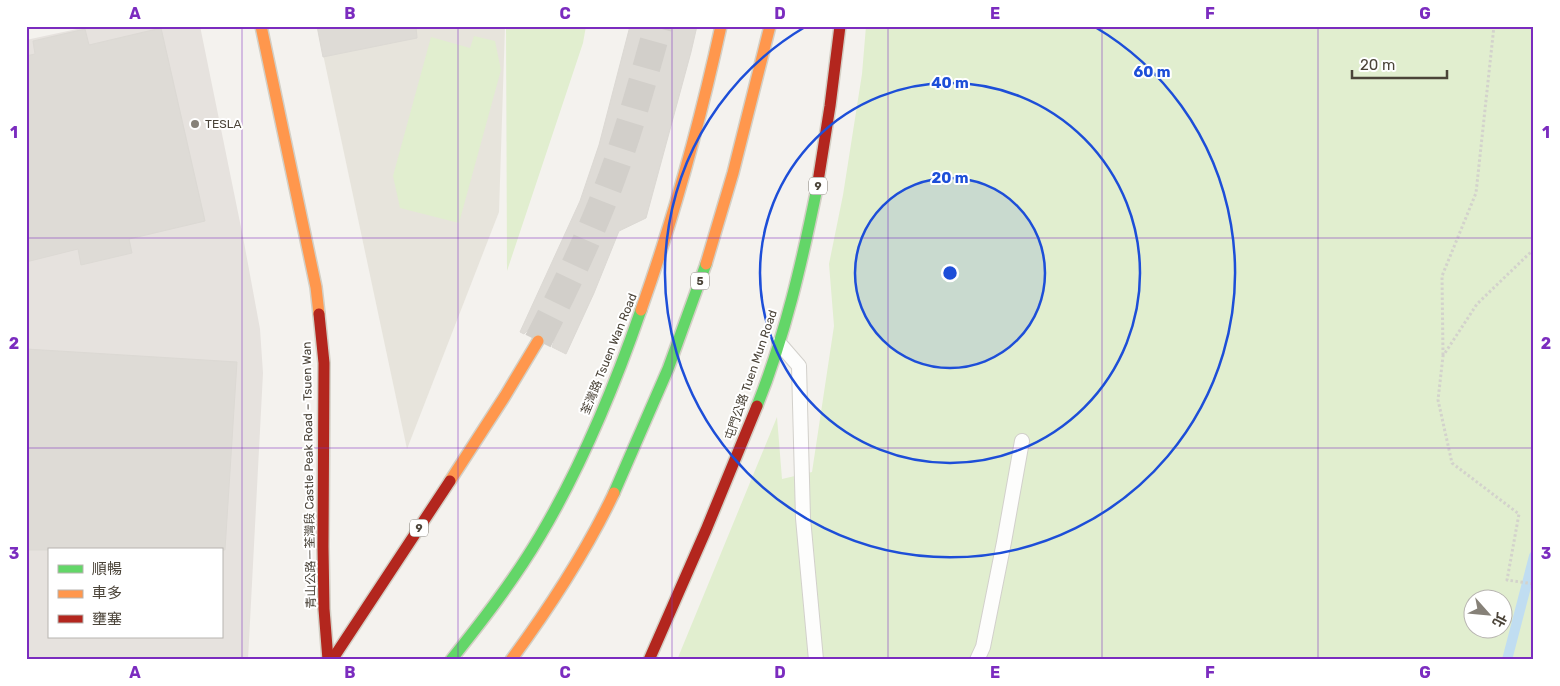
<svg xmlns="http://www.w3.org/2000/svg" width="1560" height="686" font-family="Rubik,'Noto Sans TC',sans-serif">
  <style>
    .residential { fill: #e7e4dc }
    .industrial { fill: #e6e2de; fill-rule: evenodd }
    .green { fill: #e1eecf; fill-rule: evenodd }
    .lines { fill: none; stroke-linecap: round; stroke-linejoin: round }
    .stream { stroke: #c0ddf1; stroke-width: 10 }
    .building { fill: #dedbd6; stroke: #dcd9d4 }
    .highway-tunnel { stroke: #d2cfca; stroke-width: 28; stroke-dasharray: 28 14; stroke-linecap: butt }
    .lane-casing { stroke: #d2d0cb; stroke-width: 16 }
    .fast-casing { stroke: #d3cfc5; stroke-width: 14 }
    .slow-casing { stroke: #d3cfc5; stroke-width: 14 }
    .jam-casing { stroke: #d3cfc5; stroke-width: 14 }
    .path { stroke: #d3d2cc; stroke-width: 3; stroke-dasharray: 2.5 2.5; stroke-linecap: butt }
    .lane { stroke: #fdfdfc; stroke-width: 14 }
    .fast { stroke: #63d668; stroke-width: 11 }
    .slow { stroke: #ff974d; stroke-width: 11 }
    .jam { stroke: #b3261e; stroke-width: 11 }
    .grid { fill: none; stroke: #7b2cbf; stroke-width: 1; stroke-opacity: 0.55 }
    .ring { fill: none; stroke: #1d4ed8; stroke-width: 2.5 }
    .poi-dot { fill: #868178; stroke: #fff; stroke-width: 2 }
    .labels { text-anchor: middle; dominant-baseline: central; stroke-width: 4; stroke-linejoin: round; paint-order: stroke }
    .shield { fill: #fff; stroke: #817c74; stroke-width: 1 }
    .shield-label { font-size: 11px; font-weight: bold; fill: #4b4439 }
    .poi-label { font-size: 12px; fill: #4b4439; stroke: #fff; text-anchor: start }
    .street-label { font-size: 12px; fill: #4b4439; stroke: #fff }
    .centre { fill: #1d4ed8; stroke: #fff; stroke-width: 2.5 }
    .ring-label { font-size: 15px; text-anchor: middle; font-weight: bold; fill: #1d4ed8; stroke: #fff; stroke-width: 4; stroke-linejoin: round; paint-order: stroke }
    .neatline { fill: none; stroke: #7b2cbf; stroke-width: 2 }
    .grid-label { font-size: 16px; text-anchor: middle; font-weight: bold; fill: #7b2cbf }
  </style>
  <rect width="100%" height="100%" fill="#f4f2ee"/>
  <!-- residential -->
  <polygon class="residential" points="317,26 505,26 499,212 407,449"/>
  <!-- industrial -->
  <path class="industrial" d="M 91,26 L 200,26 L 243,237 L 260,329 L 263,373 L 248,660 L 26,660 L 26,40 ZM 49,550 L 221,550 L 221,637 L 49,637 Z"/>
  <!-- green -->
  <g class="green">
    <polygon points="506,26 586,26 583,43 507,271"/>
    <path d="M 866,26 L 1534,26 L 1534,660 L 677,660 L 777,417 L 782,479 L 812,472 L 834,326 L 829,264 L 843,195 L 862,74 ZM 1472,598 L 1502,598 L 1502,628 L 1472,628 Z"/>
    <polygon points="474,36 495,41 501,70 459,223 400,208 393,176 431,37 470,48"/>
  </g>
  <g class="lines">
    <!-- stream -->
    <polyline class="stream" points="1507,660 1534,556"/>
  </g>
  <!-- building -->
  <g class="building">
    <polygon points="317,26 416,26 417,38 323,57"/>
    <polygon points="630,26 697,26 691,52 646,218 619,231 594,293 566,354 552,347 554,341 552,334 546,327 538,325 530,328 524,334 520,332 580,201 599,145"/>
    <polygon points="161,28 205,221 129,239 132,253 81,265 78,249 26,262 26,56 35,54 33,41 85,29 89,45"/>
    <polygon points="26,349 237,362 225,550 26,550"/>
  </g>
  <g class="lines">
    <!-- highway-tunnel -->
    <path class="highway-tunnel" d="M 538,341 C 567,284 595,226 616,166 C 632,120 645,73 658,26"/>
    <!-- lane casing -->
    <g class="lane-casing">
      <g id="lane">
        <polyline points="779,343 799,366 803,518 816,660"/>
        <polyline points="977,660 983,647 1004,542 1022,441"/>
      </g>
    </g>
    <!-- fast casing -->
    <g class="fast-casing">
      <g id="fast">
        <path d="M 757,406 C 785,336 802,262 817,188"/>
        <polyline points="614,493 668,369 706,264"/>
        <path d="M 451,660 C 483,620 514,580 540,536 C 581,467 615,385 641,310"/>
      </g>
    </g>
    <!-- slow casing -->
    <g class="slow-casing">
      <g id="slow">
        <polyline points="261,26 316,287 319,314"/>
        <polyline points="706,264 733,173 770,26"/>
        <path d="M 641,310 C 674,217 700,122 721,26"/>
        <polyline points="450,481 505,396 538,341"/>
        <path d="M 511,660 C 550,607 586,552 614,493"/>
      </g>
    </g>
    <!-- jam casing -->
    <g class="jam-casing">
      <g id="jam">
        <polyline points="817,188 830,106 840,26"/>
        <polyline points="319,314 324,363 323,547 324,609 328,660"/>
        <polyline points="332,660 450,481"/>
        <polyline points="649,660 706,530 757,406"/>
      </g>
    </g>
    <!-- path -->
    <g class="path">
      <polyline points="1534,249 1477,304 1443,356 1438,400 1452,463 1519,514 1507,580 1534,584"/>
      <polyline points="1443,355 1442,276 1476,193 1494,26"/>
    </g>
    <!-- lane -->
    <use href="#lane" class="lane"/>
    <!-- fast -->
    <use href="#fast" class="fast"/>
    <!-- slow -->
    <use href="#slow" class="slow"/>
    <!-- jam -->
    <use href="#jam" class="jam"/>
  </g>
  <!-- grid -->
  <path class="grid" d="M 242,26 L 242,660M 458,26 L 458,660M 672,26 L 672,660M 888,26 L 888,660M 1102,26 L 1102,660M 1318,26 L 1318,660M 26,238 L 1534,238M 26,448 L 1534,448"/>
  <!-- distance rings -->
  <circle cx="950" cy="273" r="95" fill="#1d4ed8" fill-opacity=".12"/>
  <g class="ring">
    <circle cx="950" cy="273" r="95"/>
    <circle cx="950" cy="273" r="190"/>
    <path d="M1095 27A285 285 0 1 1 805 27"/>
  </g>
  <!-- markers -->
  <circle class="poi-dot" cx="195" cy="124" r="5"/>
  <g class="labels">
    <!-- shield labels -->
    <g class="shield">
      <rect x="809" y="177.5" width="18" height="17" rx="4"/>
      <rect x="691" y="272.5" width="18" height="17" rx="4"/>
      <rect x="410" y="519.5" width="18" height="17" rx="4"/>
    </g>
    <g class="shield-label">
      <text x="818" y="186">9</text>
      <text x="700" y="281">5</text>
      <text x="419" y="528">9</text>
    </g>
    <!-- poi labels -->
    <g class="poi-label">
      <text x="205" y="124">TESLA</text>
    </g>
    <!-- street labels -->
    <g class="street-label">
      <text transform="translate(609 354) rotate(-68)">荃灣路 Tsuen Wan Road</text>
      <text transform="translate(751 375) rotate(-71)">屯門公路 Tuen Mun Road</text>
      <text transform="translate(309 475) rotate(-91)">青山公路－荃灣段 Castle Peak Road – Tsuen Wan</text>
    </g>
  </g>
  <circle cx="950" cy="273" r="8" class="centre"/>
  <g class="ring-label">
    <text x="1152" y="77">60 m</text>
    <text x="950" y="88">40 m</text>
    <text x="950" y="183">20 m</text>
  </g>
  <!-- border -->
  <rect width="1560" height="686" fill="none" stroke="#ffffff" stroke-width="55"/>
  <!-- legend -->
  <rect x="48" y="548" width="175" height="90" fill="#ffffff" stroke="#b7b4b0"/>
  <rect x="58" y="565" width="25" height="8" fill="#63d668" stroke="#b7b4b0"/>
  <text x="92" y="574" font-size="15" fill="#4b4439">順暢</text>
  <rect x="58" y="590" width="25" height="8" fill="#ff974d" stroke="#b7b4b0"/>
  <text x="92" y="598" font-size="15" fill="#4b4439">車多</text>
  <rect x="58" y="615" width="25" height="8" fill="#b3261e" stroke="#b7b4b0"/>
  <text x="92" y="624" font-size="15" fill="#4b4439">壅塞</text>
  <!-- north arrow -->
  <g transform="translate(1488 614) rotate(117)"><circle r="24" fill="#ffffff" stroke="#b7b4b0"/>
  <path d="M0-4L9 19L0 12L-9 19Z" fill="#868178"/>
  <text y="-8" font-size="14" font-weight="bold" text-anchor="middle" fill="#4b4439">北</text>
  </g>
  <!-- scale -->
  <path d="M1352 70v8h95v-8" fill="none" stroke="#4b4439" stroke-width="2.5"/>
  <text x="1360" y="70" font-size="15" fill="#4b4439" stroke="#ffffff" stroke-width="4" paint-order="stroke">20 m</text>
  <rect x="28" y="28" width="1504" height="630" class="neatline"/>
  <g class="grid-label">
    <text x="135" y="19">A</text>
    <text x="350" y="19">B</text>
    <text x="565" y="19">C</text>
    <text x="780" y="19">D</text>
    <text x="995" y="19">E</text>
    <text x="1210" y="19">F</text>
    <text x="1425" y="19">G</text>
    <text x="14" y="138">1</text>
    <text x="1546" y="138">1</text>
    <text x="14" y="349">2</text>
    <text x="1546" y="349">2</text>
    <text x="14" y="559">3</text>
    <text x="1546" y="559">3</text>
    <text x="135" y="678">A</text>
    <text x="350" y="678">B</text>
    <text x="565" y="678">C</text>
    <text x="780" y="678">D</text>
    <text x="995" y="678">E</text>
    <text x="1210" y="678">F</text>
    <text x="1425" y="678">G</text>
  </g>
</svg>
